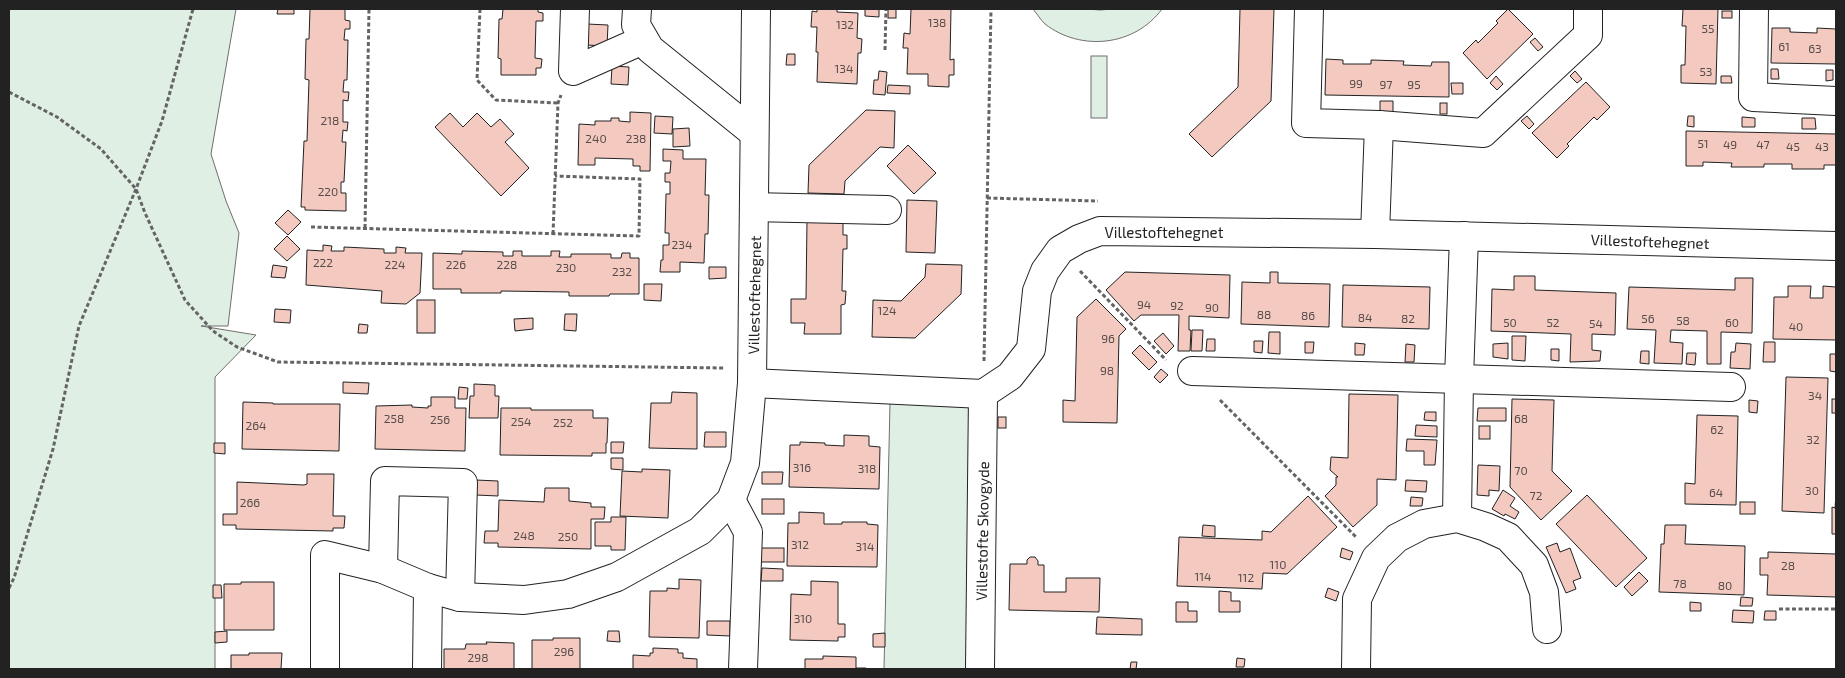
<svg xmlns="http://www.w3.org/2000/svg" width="1845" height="678" font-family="'Exo 2',sans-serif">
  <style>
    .green { fill: #e0efe3; stroke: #6f6f6f }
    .building { fill: #f3c9c0; stroke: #222 }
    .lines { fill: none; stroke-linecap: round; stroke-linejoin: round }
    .minor-casing { stroke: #222; stroke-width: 30 }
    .path { stroke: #646464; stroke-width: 3; stroke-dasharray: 4 2.5; stroke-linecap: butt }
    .minor { stroke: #fff; stroke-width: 28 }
    .labels { text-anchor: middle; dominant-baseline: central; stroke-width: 4; stroke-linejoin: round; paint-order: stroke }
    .number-label { font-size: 12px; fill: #564c4a }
    .street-label { font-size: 15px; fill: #222; stroke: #fff }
  </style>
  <rect width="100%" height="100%" fill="#fff"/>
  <!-- green -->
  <g class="green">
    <polygon points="9,9 236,9 211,154 226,201 239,233 228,326 201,326 256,335 215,377 215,669 9,669"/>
    <path d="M 1033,9 L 1087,9 L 1100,10 L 1112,9 L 1162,9 C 1135,46 1081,52 1045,24 C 1041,20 1037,14 1033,9 Z"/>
    <rect x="1091" y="56" width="16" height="62"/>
    <polygon points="890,403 975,404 970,669 884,669"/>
  </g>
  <!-- building -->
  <g class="building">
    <polygon points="278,9 294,9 294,14 277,14"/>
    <polygon points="310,9 345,9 345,20 350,21 350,29 345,29 344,40 348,40 347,80 344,80 343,92 349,92 348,101 343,100 343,122 348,122 347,131 343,130 342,142 346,142 344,182 341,182 341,193 346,193 346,211 305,210 305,207 301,207 304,141 307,141 309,80 305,79 306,39 309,39"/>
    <polygon points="503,9 538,9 538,12 543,13 543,21 536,21 535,58 542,59 541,68 536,68 536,75 501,75 501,59 498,58 499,19 502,19"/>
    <polygon points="817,9 837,9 837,12 858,13 857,38 862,39 861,53 858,53 857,84 817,82 818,52 816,52 817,27 811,27 812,11 817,12"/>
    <polygon points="865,9 879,9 879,17 865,16"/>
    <rect x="888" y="9" width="8" height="9"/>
    <polygon points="911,9 951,9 950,60 954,59 954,75 949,75 949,87 928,86 928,74 907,74 908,48 903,48 904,33 910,34"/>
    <polygon points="1240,9 1274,9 1271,101 1212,157 1189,134 1238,87"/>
    <polygon points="1508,9 1533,34 1487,79 1463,53 1476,40 1478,43 1498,23 1496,21"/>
    <polygon points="1683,9 1718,9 1716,84 1681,83 1681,65 1685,65 1686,26 1682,26"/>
    <rect x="1722" y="11" width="10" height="7"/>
    <polygon points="587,24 608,25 607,46 586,45"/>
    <polygon points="1772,28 1790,28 1790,32 1817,33 1817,28 1836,29 1836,64 1771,63"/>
    <polygon points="1535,38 1543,47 1538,51 1530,42"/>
    <polygon points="787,54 795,54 795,65 786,65"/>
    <polygon points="1326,59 1343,60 1343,64 1371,64 1371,60 1404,61 1403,65 1431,66 1432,62 1449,62 1449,97 1325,95"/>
    <polygon points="612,66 629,67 628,85 611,84"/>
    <polygon points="1771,69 1778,69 1779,79 1771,79"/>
    <polygon points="1826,70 1833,70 1833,80 1826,81"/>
    <polygon points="879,71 887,72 885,95 873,94 874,80 878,80"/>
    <polygon points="1575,71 1582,79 1577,83 1570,76"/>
    <polygon points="1496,76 1503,84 1497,90 1490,83"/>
    <polygon points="1721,76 1731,76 1732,83 1721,83"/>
    <polygon points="1586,82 1610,107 1597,120 1594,117 1567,144 1569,146 1557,158 1532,133"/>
    <polygon points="1451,83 1463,83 1463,94 1452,94"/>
    <polygon points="888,85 910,86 910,94 887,93"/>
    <polygon points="1380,101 1393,101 1393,113 1380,112"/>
    <rect x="1440" y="103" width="7" height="11"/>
    <polygon points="866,110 895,111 894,148 880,147 845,181 844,194 808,193 809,165"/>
    <polygon points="630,112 651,113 650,171 640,171 640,166 633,166 633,159 595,158 595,165 578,165 579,124 595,125 595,121 611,121 611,118 619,118 619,121 630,122"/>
    <polygon points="450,113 463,127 477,113 491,127 500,119 514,134 505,142 529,168 501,196 435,127"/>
    <polygon points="655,116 673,117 672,134 654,133"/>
    <polygon points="1527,116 1534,124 1529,129 1521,121"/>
    <polygon points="1688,116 1694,116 1694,127 1687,126"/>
    <polygon points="1742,117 1755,118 1755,127 1742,127"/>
    <polygon points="1802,118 1815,118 1816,129 1802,129"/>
    <polygon points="689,128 690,146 673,147 673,129"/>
    <polygon points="1686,131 1836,134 1836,165 1824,165 1824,169 1792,169 1792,164 1764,164 1764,167 1731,167 1732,163 1703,162 1703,166 1686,166"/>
    <polygon points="908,145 936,173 914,194 887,166"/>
    <polygon points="663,149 683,150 683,159 706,159 705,195 709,195 708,234 705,234 704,263 680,262 680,272 660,272 661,260 663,260 663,245 669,245 669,233 665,233 666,194 670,194 670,182 665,182 665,173 670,173 671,161 663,161"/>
    <polygon points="907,200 937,201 935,253 906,252"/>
    <polygon points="288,210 301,222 288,235 275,223"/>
    <polygon points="807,220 843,221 843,235 847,235 847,249 843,249 842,291 846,291 845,304 841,305 841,334 804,334 805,323 791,323 791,299 806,299"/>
    <polygon points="287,236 300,249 287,261 274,249"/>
    <polygon points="323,245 332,246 331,251 344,251 344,247 384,249 384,253 396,253 396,247 406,248 405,253 422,253 420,293 406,304 381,303 382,291 306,285 307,250 323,251"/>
    <polygon points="462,251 503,252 503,256 513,256 513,251 522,251 522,256 551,256 551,251 560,251 559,257 571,257 571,254 611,254 611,258 621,258 622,253 630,253 630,258 639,258 639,294 610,294 609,296 569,296 569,292 501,291 501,293 461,293 461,289 433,289 433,253 462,254"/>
    <polygon points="926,264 962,265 961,294 915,338 872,337 873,300 901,301 925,277"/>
    <polygon points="273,265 287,267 285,278 271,277"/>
    <polygon points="709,267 726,267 726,278 709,279"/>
    <polygon points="1125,272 1230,275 1229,318 1189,316 1189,330 1191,330 1190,351 1178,351 1179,315 1141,315 1134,321 1106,290"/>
    <polygon points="1270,272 1278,272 1278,283 1330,284 1329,327 1241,324 1242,282 1270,283"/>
    <polygon points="1514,276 1535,276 1535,290 1616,293 1615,335 1592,334 1592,350 1601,351 1600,361 1570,362 1571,334 1491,331 1492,289 1514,290"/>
    <polygon points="1735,278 1753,278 1752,333 1721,332 1721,364 1707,364 1707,331 1671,330 1670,342 1683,343 1682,364 1654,363 1656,330 1627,329 1629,287 1735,290"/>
    <polygon points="644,284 662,284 661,301 644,300"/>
    <polygon points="1343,285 1430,287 1429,329 1342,327"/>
    <polygon points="1788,286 1811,286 1810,298 1823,298 1823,286 1836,287 1836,340 1773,339 1774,297 1788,297"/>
    <polygon points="1096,299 1126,329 1119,336 1117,423 1063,422 1063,400 1075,401 1077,317"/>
    <rect x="417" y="300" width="18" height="33"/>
    <polygon points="275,309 291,310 290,323 274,322"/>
    <polygon points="565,314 577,314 576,331 564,330"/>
    <polygon points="533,318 533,329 515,331 514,319"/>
    <polygon points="359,324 368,325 367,333 358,333"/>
    <polygon points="1192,330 1203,330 1202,351 1191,351"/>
    <polygon points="1269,332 1280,332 1280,354 1268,353"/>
    <polygon points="1163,333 1174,346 1166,354 1154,341"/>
    <polygon points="1512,336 1526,336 1525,361 1512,360"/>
    <polygon points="1207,339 1215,339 1215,351 1206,351"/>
    <polygon points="1254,341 1263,341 1262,353 1254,352"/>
    <polygon points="1305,342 1314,342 1313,353 1305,353"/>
    <polygon points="1764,342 1775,342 1775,362 1763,362"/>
    <polygon points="1355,343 1365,344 1364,355 1355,355"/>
    <polygon points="1508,343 1508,359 1493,357 1493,344"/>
    <polygon points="1736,343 1751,344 1750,369 1730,368 1731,352 1735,352"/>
    <polygon points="1406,344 1415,345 1414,362 1405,362"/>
    <polygon points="1140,345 1157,362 1149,370 1132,353"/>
    <polygon points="1551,349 1559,349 1559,361 1551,360"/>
    <polygon points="1641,351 1649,351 1649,364 1640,363"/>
    <polygon points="1687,353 1696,353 1695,365 1686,364"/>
    <polygon points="1830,354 1836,354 1836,372 1830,371"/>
    <polygon points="1161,369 1168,375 1160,383 1154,377"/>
    <polygon points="1786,377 1828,378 1824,513 1782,511"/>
    <polygon points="343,382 369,383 368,394 343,393"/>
    <polygon points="474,384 495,385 495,396 499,396 498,418 469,418 470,396 474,396"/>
    <polygon points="459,387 468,388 467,399 458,399"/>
    <polygon points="672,392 697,393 697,449 649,448 651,403 671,403"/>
    <polygon points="1349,394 1398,395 1396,480 1377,479 1377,505 1353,527 1325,496 1336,485 1336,477 1338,477 1330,470 1331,457 1348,458"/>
    <polygon points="431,397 455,397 455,408 466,408 465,451 375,449 376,406 412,405 412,407 428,408 428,406 431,406"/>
    <polygon points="1512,399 1554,400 1552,471 1572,491 1541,520 1510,487"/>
    <rect x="1832" y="399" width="4" height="14"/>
    <polygon points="1749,400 1758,401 1757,413 1749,412"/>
    <polygon points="243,402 273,403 273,404 340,404 339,451 242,449"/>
    <polygon points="501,408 531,408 531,410 593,410 593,418 608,418 607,443 606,443 606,453 592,453 592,456 500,455"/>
    <polygon points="1478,408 1506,408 1506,421 1477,421"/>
    <polygon points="1425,412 1436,412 1436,421 1424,420"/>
    <polygon points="1697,415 1738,416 1736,505 1685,504 1685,483 1695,484"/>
    <rect x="998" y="417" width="8" height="11"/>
    <polygon points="1416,425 1437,426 1437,437 1415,436"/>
    <rect x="1479" y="426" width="11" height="13"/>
    <polygon points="705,432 726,432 726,447 704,447"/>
    <polygon points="844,435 869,436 869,446 880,447 879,489 789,487 790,445 800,445 800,442 825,443 825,445 844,446"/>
    <polygon points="1407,439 1437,440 1435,465 1424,465 1424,451 1406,451"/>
    <polygon points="611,442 624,442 623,453 611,453"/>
    <polygon points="214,443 225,443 225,454 214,453"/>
    <polygon points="611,458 623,458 623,470 611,469"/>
    <polygon points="1478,465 1500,466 1499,491 1489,490 1489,496 1477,495"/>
    <polygon points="642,469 670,470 668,518 620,516 622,471 642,472"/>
    <polygon points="762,472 783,472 782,484 762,484"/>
    <polygon points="307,474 334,474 333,516 345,516 344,528 333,528 333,531 236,529 236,525 223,525 223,514 237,514 237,482 304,485 307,484"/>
    <polygon points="476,480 498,481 498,496 476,495"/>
    <polygon points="1406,480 1427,481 1426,492 1405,491"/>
    <polygon points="545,488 569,488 569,501 591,503 591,507 605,507 604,519 591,519 591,549 498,547 498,543 484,543 485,531 498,531 499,500 544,502"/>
    <polygon points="1503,490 1515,498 1510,506 1519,512 1515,519 1505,514 1504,516 1492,509"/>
    <polygon points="1836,494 1836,534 1832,534 1832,507 1835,508"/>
    <polygon points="1587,495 1647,558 1616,587 1556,524"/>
    <polygon points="1308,496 1337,527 1287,574 1263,573 1262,589 1177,586 1179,537 1262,540 1262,531 1271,532"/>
    <polygon points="1411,497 1423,498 1422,506 1410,506"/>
    <rect x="762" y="499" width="22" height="15"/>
    <rect x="1740" y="502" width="15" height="12"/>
    <polygon points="799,512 824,513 824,524 842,524 842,522 867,522 867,524 878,525 877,567 787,566 788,523 799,523"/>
    <polygon points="611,517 626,517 625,550 611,550 611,546 595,546 595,522 611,522"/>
    <polygon points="1203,525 1215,526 1215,537 1202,536"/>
    <polygon points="1665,525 1686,525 1685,544 1745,546 1744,595 1659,592 1661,544 1664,544"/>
    <polygon points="1557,543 1560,552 1570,548 1581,578 1573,581 1576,589 1566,593 1546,547"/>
    <rect x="761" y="548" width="23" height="14"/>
    <polygon points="1342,548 1353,552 1350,560 1340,557"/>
    <polygon points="1768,552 1836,554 1836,597 1767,595 1768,575 1760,575 1760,558 1768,558"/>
    <polygon points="1030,557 1035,557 1038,561 1038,565 1044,565 1044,592 1066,592 1066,578 1100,578 1099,612 1009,610 1010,564 1027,564 1027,560"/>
    <polygon points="762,568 783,569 783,581 761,581"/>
    <polygon points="1639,572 1648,581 1632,596 1624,587"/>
    <polygon points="679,579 701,580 699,638 649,637 650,591 667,591 667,588 679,589"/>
    <polygon points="811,581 838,582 838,624 845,624 845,637 838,637 838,641 790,640 791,594 811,595"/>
    <polygon points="241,582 274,582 274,630 224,630 224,584 241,584"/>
    <polygon points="213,585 221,585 222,598 213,598"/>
    <polygon points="1328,588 1339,592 1336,601 1325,597"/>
    <polygon points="1219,591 1231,592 1231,601 1240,601 1240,612 1219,612"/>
    <polygon points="1741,597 1753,598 1752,606 1740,606"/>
    <polygon points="1176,602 1188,602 1188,611 1197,611 1197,622 1176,622"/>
    <polygon points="1690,602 1701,603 1701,611 1690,611"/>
    <polygon points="1733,610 1754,611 1753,623 1732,622"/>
    <polygon points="1765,611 1776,611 1776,620 1764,620"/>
    <polygon points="1097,617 1142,619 1142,635 1096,634"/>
    <polygon points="707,621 730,621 730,636 707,635"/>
    <polygon points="227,631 227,642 215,643 215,632"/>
    <polygon points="608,631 619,631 620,642 607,641"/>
    <polygon points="885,633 885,647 873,647 873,634"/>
    <polygon points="553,638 580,638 580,669 532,669 532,640 553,640"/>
    <polygon points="486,642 514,643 514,669 444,669 444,649 465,649 466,644 487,644"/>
    <polygon points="653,648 678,649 678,653 683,653 683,658 697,659 697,669 633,669 633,655 650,656 650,653 653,653"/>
    <polygon points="249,653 282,653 281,669 231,669 231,655 249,655"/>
    <polygon points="823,656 856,657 856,668 866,668 866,669 805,669 805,659 823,659"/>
    <polygon points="1237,658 1245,659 1244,667 1236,667"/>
    <polygon points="1131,662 1137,662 1136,669 1130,669"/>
  </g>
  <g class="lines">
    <!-- minor casing -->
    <g class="minor-casing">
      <g id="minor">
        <polyline points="575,9 573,71 643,40"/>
        <polyline points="637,9 636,25 650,49 754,133"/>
        <polyline points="1309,9 1306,123 1379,125 1483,133 1588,35 1588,9"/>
        <polyline points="1754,9 1753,97 1836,101"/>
        <polyline points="755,207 887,210"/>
        <polyline points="1375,234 1379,125"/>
        <polyline points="1192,371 1731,387"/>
        <polyline points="752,383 983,394 1010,376 1031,349 1037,291 1045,271 1060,250 1079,239 1100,231 1375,234 1836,246"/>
        <polyline points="731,500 748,532 743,669"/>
        <polyline points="1457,518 1459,379 1464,236"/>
        <polyline points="383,569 385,481 463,483 460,597"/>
        <polyline points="325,669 325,555 383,569 428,588 460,597 524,600 568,594 617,577 700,531 731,500 745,463 752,383 756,9"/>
        <polyline points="427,669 428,588"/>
        <polyline points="980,669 983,394"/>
        <polyline points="1356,669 1357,599 1376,558 1397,538 1424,524 1457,518 1486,527 1508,537 1534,565 1544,592 1547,629"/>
      </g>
    </g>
    <!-- path -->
    <g class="path">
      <polyline points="480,9 477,80 496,100 558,103"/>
      <polyline points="885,50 886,9"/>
      <polyline points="9,92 57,117 101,149 136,189 145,213 185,300 213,331 237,347 278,362 724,368"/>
      <polyline points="987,198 1098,201"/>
      <polyline points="311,227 639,236 640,179 555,176"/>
      <polyline points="365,228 369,9"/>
      <polyline points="553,234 558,103 561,95"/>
      <polyline points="1080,271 1166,360"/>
      <polyline points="984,361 991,9"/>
      <polyline points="1220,400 1357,538"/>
      <polyline points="9,588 14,578 53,449 79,326 136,189 162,121 193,9"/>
      <polyline points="1779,609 1836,609"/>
    </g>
    <!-- minor -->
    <use href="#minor" class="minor"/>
  </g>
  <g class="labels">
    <!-- number labels -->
    <g class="number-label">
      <text x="937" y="22">138</text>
      <text x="845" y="24">132</text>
      <text x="1708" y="28">55</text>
      <text x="1784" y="46">61</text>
      <text x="1815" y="48">63</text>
      <text x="844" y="68">134</text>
      <text x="1706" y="71">53</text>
      <text x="1356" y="83">99</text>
      <text x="1386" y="84">97</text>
      <text x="1414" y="84">95</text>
      <text x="330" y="120">218</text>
      <text x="596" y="138">240</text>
      <text x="636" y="138">238</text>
      <text x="1703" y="143">51</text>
      <text x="1730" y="144">49</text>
      <text x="1763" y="144">47</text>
      <text x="1793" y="146">45</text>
      <text x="1822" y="146">43</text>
      <text x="328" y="191">220</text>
      <text x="682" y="244">234</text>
      <text x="323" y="262">222</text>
      <text x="395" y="264">224</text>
      <text x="456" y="264">226</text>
      <text x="507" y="264">228</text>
      <text x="566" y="267">230</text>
      <text x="622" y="271">232</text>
      <text x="1144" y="304">94</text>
      <text x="1177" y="305">92</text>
      <text x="1212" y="307">90</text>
      <text x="887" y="310">124</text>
      <text x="1264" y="314">88</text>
      <text x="1308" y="315">86</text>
      <text x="1365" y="317">84</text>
      <text x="1408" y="318">82</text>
      <text x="1648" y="318">56</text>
      <text x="1683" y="320">58</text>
      <text x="1510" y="322">50</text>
      <text x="1553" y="322">52</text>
      <text x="1732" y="322">60</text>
      <text x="1596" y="323">54</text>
      <text x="1796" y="326">40</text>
      <text x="1108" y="338">96</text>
      <text x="1107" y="370">98</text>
      <text x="1815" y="395">34</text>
      <text x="394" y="418">258</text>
      <text x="1521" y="418">68</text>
      <text x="440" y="419">256</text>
      <text x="521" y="421">254</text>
      <text x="563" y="422">252</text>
      <text x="256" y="425">264</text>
      <text x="1717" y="429">62</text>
      <text x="1813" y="439">32</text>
      <text x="802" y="467">316</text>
      <text x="867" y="468">318</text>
      <text x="1521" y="470">70</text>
      <text x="1812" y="490">30</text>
      <text x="1716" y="492">64</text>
      <text x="1536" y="495">72</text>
      <text x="250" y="502">266</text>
      <text x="524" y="535">248</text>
      <text x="568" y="536">250</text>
      <text x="800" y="544">312</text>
      <text x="865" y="546">314</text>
      <text x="1278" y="564">110</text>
      <text x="1788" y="565">28</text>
      <text x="1203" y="576">114</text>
      <text x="1246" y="577">112</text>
      <text x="1680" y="583">78</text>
      <text x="1725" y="585">80</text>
      <text x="803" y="618">310</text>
      <text x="564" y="651">296</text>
      <text x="478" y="657">298</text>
    </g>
    <!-- street labels -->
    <g class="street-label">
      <text x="1164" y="232">Villestoftehegnet</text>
      <text transform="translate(1650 241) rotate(2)">Villestoftehegnet</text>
      <text transform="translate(754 295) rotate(-89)">Villestoftehegnet</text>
      <text transform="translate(982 531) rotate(-89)">Villestofte Skovgyde</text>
    </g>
  </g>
  <!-- border -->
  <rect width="1845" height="678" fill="none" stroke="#222222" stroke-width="20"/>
</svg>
